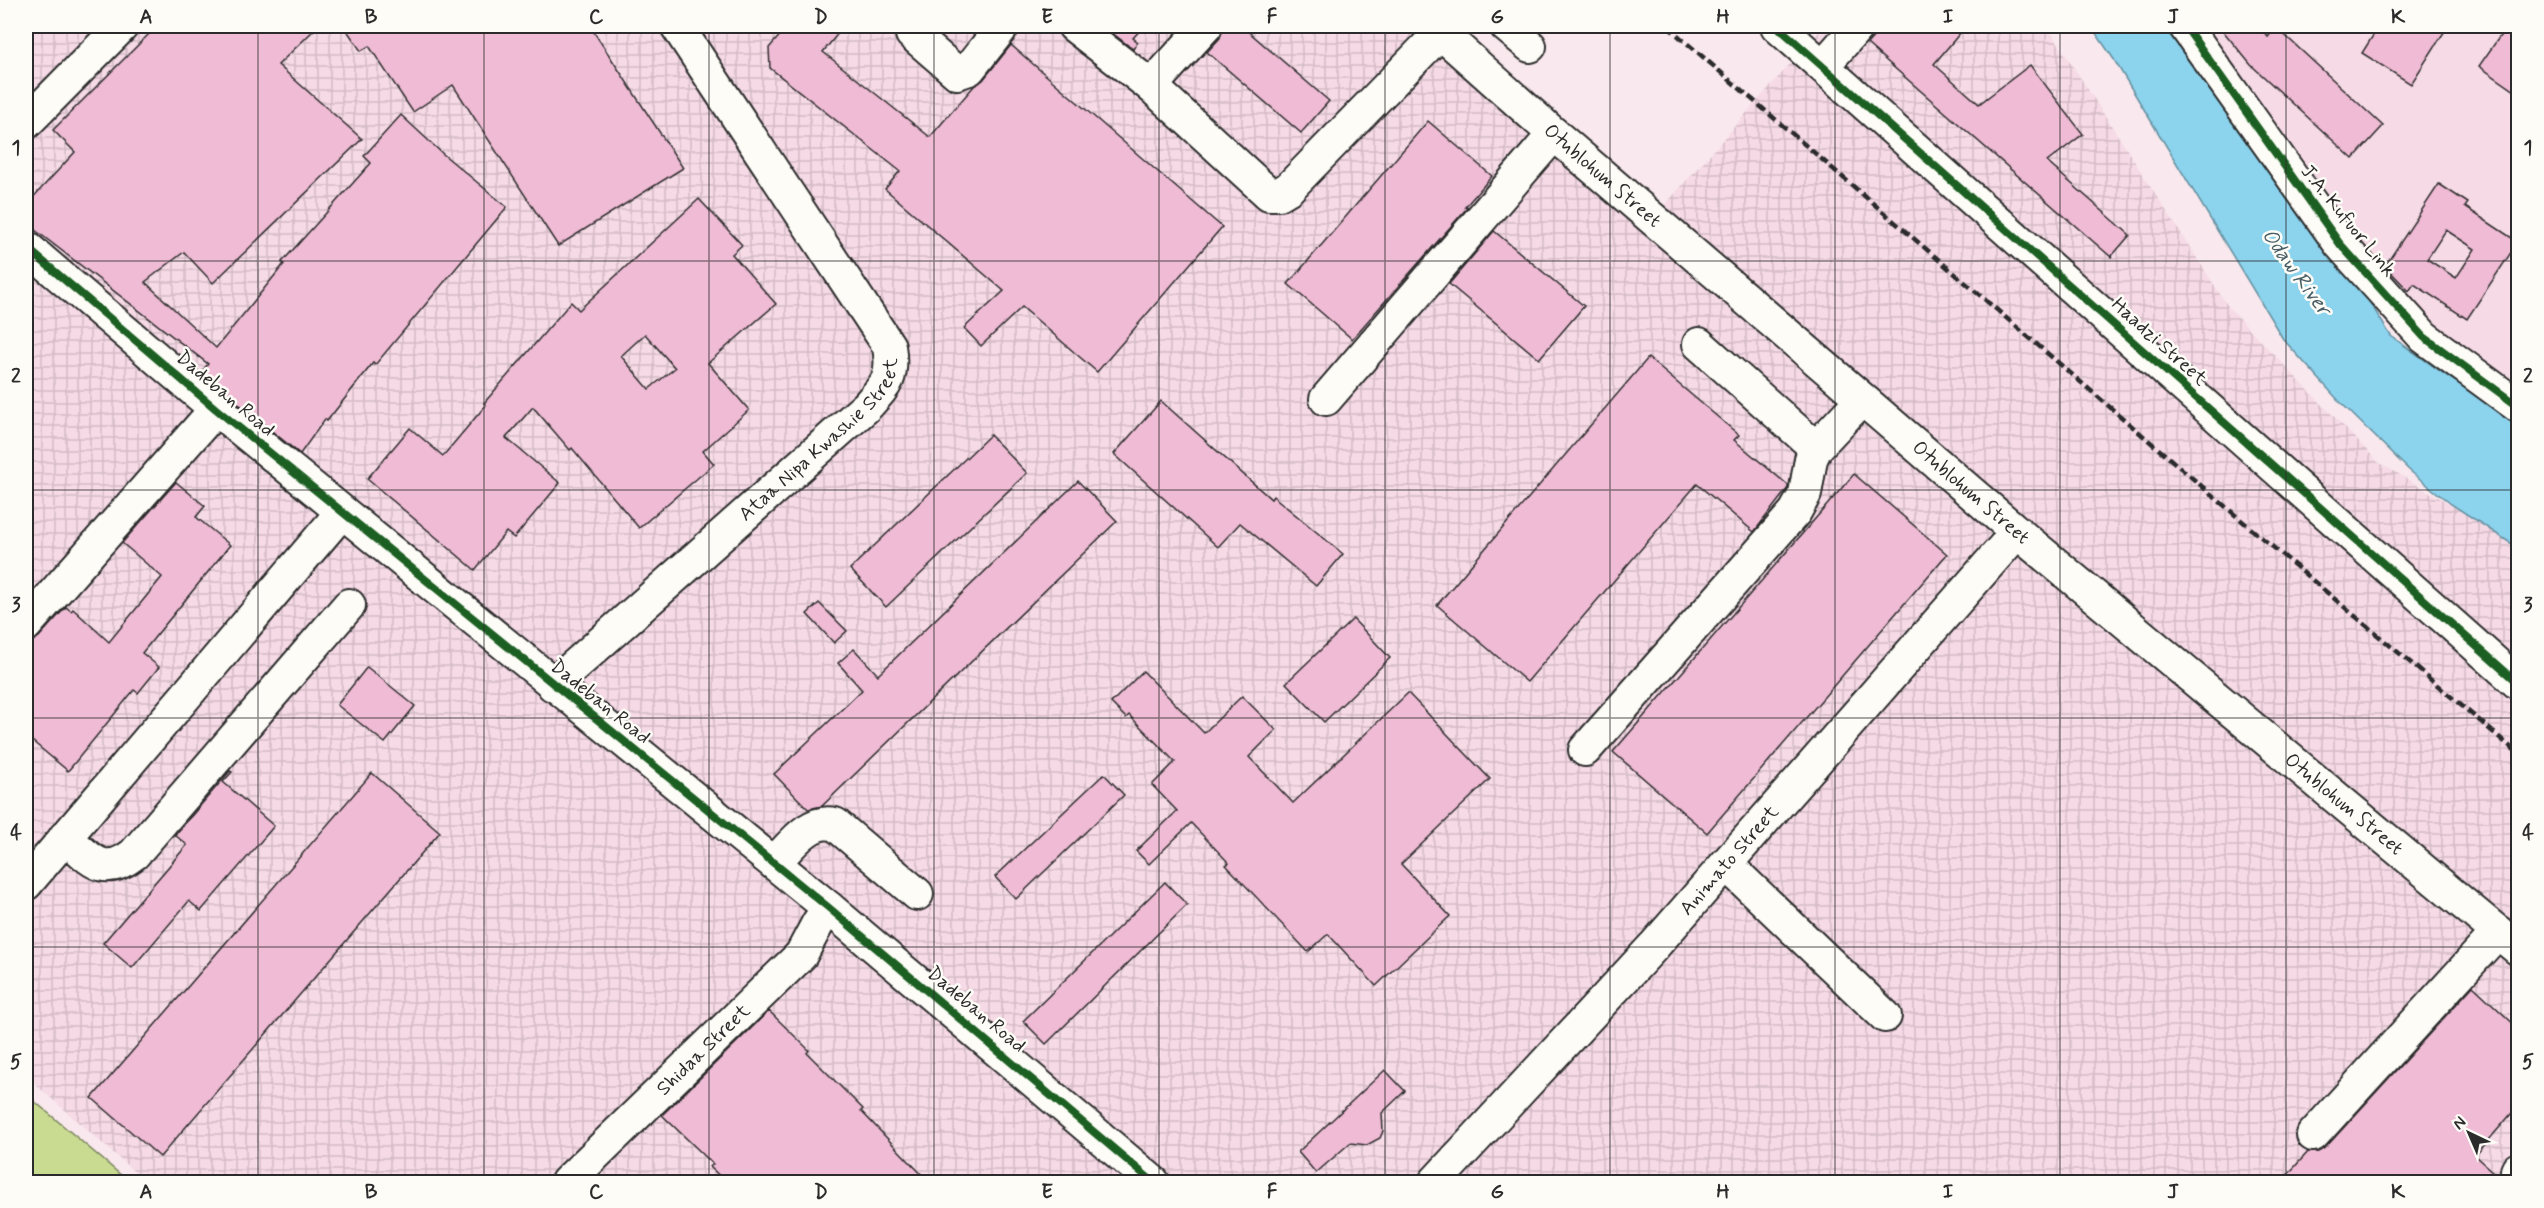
<svg xmlns="http://www.w3.org/2000/svg" width="2544" height="1208" font-family="Mynerve,sans-serif">
  <style>
    .built { fill: #f6dae6 }
    .industrial { fill: url(#industrial-grid) }
    .pitch { fill: #c8db90; stroke: #7a835e; stroke-width: 1.5 }
    .water { fill: #8cd3ed; stroke: #65909f; stroke-width: 1.5 }
    .building { fill: #f0bbd5; stroke: #2b2b2b; stroke-width: 1.5; fill-rule: evenodd }
    .lines { fill: none; stroke-linecap: round; stroke-linejoin: round }
    .minor-casing { stroke: #2b2b2b; stroke-width: 36 }
    .minor { stroke: #fdfcf7; stroke-width: 32 }
    .rail { stroke: #2b2b2b; stroke-width: 4.5; stroke-dasharray: 9 4.5; stroke-linecap: butt }
    .cycleway-casing { stroke: #fdfcf7; stroke-width: 11 }
    .cycleway { stroke: #1b5e20; stroke-width: 8 }
    .grid { fill: none; stroke: #2b2b2b; stroke-width: 1.5; stroke-opacity: 0.55 }
    .labels { text-anchor: middle; dominant-baseline: central; stroke-width: 5; stroke-linejoin: round; paint-order: stroke }
    .street-label { font-size: 20px; fill: #2b2b2b; stroke: #fdfcf7 }
    .water-label { font-size: 21px; font-style: italic; fill: #485d65; stroke: #fdfcf7 }
    .neatline { fill: none; stroke: #2b2b2b; stroke-width: 2 }
    .grid-label { font-size: 20px; text-anchor: middle; font-weight: bold; fill: #2b2b2b }
  </style>
  <defs>
    <pattern id="industrial-grid" width="8" height="8" patternUnits="userSpaceOnUse" patternTransform="scale(1.5)"><rect width="8" height="8" fill="#f6dae6"/><path d="M0 4h8M4 0v8" fill="none" stroke="#d3bbc5"/></pattern>
  </defs>
  <rect width="100%" height="100%" fill="#f9e8ed"/>
  <filter id="ink" filterUnits="userSpaceOnUse"><feTurbulence type="fractalNoise" baseFrequency=".0167" numOctaves="2"/><feDisplacementMap in="SourceGraphic" scale="12" xChannelSelector="R" yChannelSelector="G"/><feConvolveMatrix kernelMatrix="1 2 1 2 8 2 1 2 1" color-interpolation-filters="sRGB"/></filter>
  <g filter="url(#ink)">
    <!-- built -->
    <polygon class="built" points="2204,26 2518,26 2518,381 2425,333 2341,237 2350,225"/>
    <!-- industrial -->
    <polygon class="industrial" points="26,26 1413,26 1647,225 1824,26 2047,26 2229,308 2378,462 2518,544 2518,1182 146,1182 26,1076"/>
    <!-- pitch -->
    <polygon class="pitch" points="26,1094 129,1182 26,1182"/>
    <!-- water -->
    <polygon class="water" points="2091,26 2180,26 2327,235 2391,336 2450,378 2518,420 2518,548 2451,504 2410,471 2339,401 2283,339 2113,58"/>
    <!-- building -->
    <g class="building">
      <polygon points="157,26 318,26 278,65 362,139 213,283 184,252 145,282 216,348 284,264 282,262 371,163 364,156 401,115 443,154 507,207 375,365 373,363 327,421 325,419 300,454 201,373 208,364 26,223 26,205 75,152 53,130"/>
      <polygon points="344,26 590,26 683,168 558,246 453,85 413,112 369,46 361,51"/>
      <polygon points="788,26 844,26 823,52 930,137 974,86 983,80 1011,45 1222,227 1097,372 1022,307 981,346 964,328 1004,291 885,189 900,171 770,68 769,48"/>
      <polygon points="1103,26 1144,26 1133,38 1138,42 1133,49"/>
      <polygon points="1223,26 1242,26 1329,101 1301,133 1207,52 1220,38"/>
      <polygon points="1883,26 1966,26 1934,64 1979,104 2030,65 2083,134 2047,162 2130,235 2111,257 1867,44"/>
      <polygon points="2219,26 2259,26 2268,37 2276,27 2383,126 2353,159 2251,65"/>
      <polygon points="2379,26 2448,26 2411,84 2362,53"/>
      <polygon points="2507,26 2518,26 2518,93 2479,66"/>
      <polygon points="1428,121 1492,176 1465,207 1467,208 1352,339 1288,284"/>
      <path d="M 2439,184 L 2468,203 L 2465,207 L 2518,242 L 2467,319 L 2414,284 L 2409,291 L 2385,266 ZM 2446,230 L 2475,249 L 2456,278 L 2427,259 Z"/>
      <path d="M 699,199 L 742,245 L 732,254 L 776,304 L 708,363 L 749,410 L 703,451 L 714,464 L 639,528 L 572,448 L 570,450 L 533,407 L 506,438 L 560,483 L 514,538 L 506,532 L 475,570 L 367,479 L 410,428 L 443,456 L 486,405 L 484,403 L 571,302 L 579,310 ZM 645,334 L 675,368 L 649,389 L 621,356 Z"/>
      <polygon points="1494,231 1584,306 1539,359 1449,284"/>
      <polygon points="1648,358 1739,435 1734,440 1788,485 1788,488 1754,532 1697,484 1527,682 1437,605"/>
      <polygon points="1161,401 1271,499 1273,496 1343,554 1316,586 1240,523 1218,547 1114,454"/>
      <polygon points="990,435 1027,473 886,607 850,569"/>
      <polygon points="1854,474 1947,554 1707,833 1613,752"/>
      <polygon points="1078,481 1117,521 822,806 808,809 774,774 862,690 838,663 854,649 878,675"/>
      <polygon points="176,482 205,506 196,517 230,545 142,653 159,667 138,693 134,690 68,771 26,736 26,643 39,637 66,607 71,611 73,609 109,642 162,577 122,543"/>
      <polygon points="819,603 847,631 834,643 807,614"/>
      <polygon points="1353,619 1390,658 1324,722 1286,683"/>
      <polygon points="367,667 415,706 385,743 337,705"/>
      <polygon points="1143,671 1204,733 1242,696 1276,730 1249,757 1293,803 1408,693 1490,779 1401,864 1450,916 1376,986 1328,934 1308,952 1226,865 1229,863 1191,823 1149,864 1136,851 1177,811 1152,785 1175,762 1129,715 1126,718 1111,703"/>
      <polygon points="230,771 232,772 223,782 274,826 201,911 189,901 132,968 103,943 187,845 175,835"/>
      <polygon points="372,773 440,832 160,1157 92,1098"/>
      <polygon points="1104,774 1124,795 1016,899 995,877"/>
      <polygon points="1165,882 1187,905 1046,1044 1023,1021"/>
      <polygon points="2473,986 2518,1028 2518,1106 2475,1156 2504,1182 2281,1182 2308,1152 2318,1152 2326,1147"/>
      <polygon points="769,1011 809,1050 807,1053 863,1109 861,1111 929,1182 726,1182 710,1167 713,1164 662,1115"/>
      <polygon points="1385,1070 1405,1091 1382,1113 1383,1131 1380,1138 1367,1145 1350,1143 1316,1173 1298,1152"/>
    </g>
    <g class="lines">
      <!-- minor casing -->
      <g class="minor-casing">
        <g id="minor">
          <polyline points="911,26 912,34 957,73 969,69 1003,26"/>
          <polyline points="1074,26 1151,86 1269,194 1279,194 1289,188 1441,32"/>
          <path id="s1" d="M 1433,26 L 1554,134 L 2017,532 L 2518,949"/>
          <polyline points="1506,26 1530,46"/>
          <polyline points="1777,26 2518,683"/>
          <polyline points="2185,26 2340,244 2424,337 2518,406"/>
          <polyline points="1823,66 1858,26"/>
          <polyline points="1151,86 1206,26"/>
          <polyline points="26,123 122,26"/>
          <polyline points="26,247 216,409 829,908 1153,1182"/>
          <polyline points="1699,344 1816,448"/>
          <polyline points="1326,399 1554,134"/>
          <polyline points="26,625 216,409"/>
          <path id="s2" d="M 553,685 L 866,407 C 887,384 894,378 889,346 L 677,26"/>
          <polyline points="1585,750 1795,512 1805,494 1811,459 1816,448 1862,399"/>
          <path d="M 65,837 C 90,858 102,879 134,854 L 349,605"/>
          <path d="M 774,863 C 791,846 809,818 835,824 L 917,894"/>
          <polyline points="1726,864 1885,1016"/>
          <polyline points="26,884 342,512"/>
          <polyline points="2313,1135 2498,932"/>
          <polyline points="2517,1171 2518,1169"/>
          <path id="s3" d="M 567,1182 L 801,955 L 818,923 L 829,908"/>
          <path id="s4" d="M 1435,1182 L 1654,946 L 2017,532"/>
        </g>
      </g>
      <!-- minor -->
      <use href="#minor" class="minor"/>
      <!-- rail -->
      <polyline class="rail" points="1667,26 2255,532 2518,753"/>
      <!-- cycleway casing -->
      <g class="cycleway-casing">
        <g id="cycleway">
          <polyline points="1777,26 2518,683"/>
          <polyline points="2185,26 2340,244 2424,337 2518,406"/>
          <polyline points="26,247 216,409 829,908 1153,1182"/>
        </g>
      </g>
      <!-- cycleway -->
      <use href="#cycleway" class="cycleway"/>
    </g>
  </g>
  <!-- grid -->
  <path class="grid" d="M 258,26 L 258,1182M 484,26 L 484,1182M 709,26 L 709,1182M 934,26 L 934,1182M 1159,26 L 1159,1182M 1385,26 L 1385,1182M 1610,26 L 1610,1182M 1835,26 L 1835,1182M 2060,26 L 2060,1182M 2286,26 L 2286,1182M 26,261 L 2518,261M 26,490 L 2518,490M 26,718 L 2518,718M 26,947 L 2518,947"/>
  <g class="labels">
    <!-- street labels -->
    <g class="street-label">
      <text stroke="none"><textPath href="#s1" startOffset="226">Otublohum Street</textPath></text>
      <text transform="translate(2348 221) rotate(51)">J.A. Kufuor Link</text>
      <text transform="translate(2159 342) rotate(42)">Haadzi Street</text>
      <text transform="translate(225 394) rotate(40)">Dadeban Road</text>
      <text stroke="none"><textPath href="#s2" startOffset="364">Ataa Nipa Kwashie Street</textPath></text>
      <text stroke="none"><textPath href="#s1" startOffset="712">Otublohum Street</textPath></text>
      <text transform="translate(600 702) rotate(39)">Dadeban Road</text>
      <text stroke="none"><textPath href="#s1" startOffset="1198">Otublohum Street</textPath></text>
      <text stroke="none"><textPath href="#s4" startOffset="436">Animato Street</textPath></text>
      <text transform="translate(976 1010) rotate(40)">Dadeban Road</text>
      <text stroke="none"><textPath href="#s3" startOffset="190">Shidaa Street</textPath></text>
    </g>
    <!-- water labels -->
    <g class="water-label">
      <text transform="translate(2296 272) rotate(54)">Odaw River</text>
    </g>
  </g>
  <!-- margin -->
  <rect width="2544" height="1208" fill="none" stroke="#fdfcf7" stroke-width="66"/>
  <!-- north arrow -->
  <g transform="translate(2469 1133) rotate(316)" stroke="#fdfcf7" stroke-width="4.5" paint-order="stroke">
  <path d="M0-4.5L10 22L0 15L-10 22Z" fill="#2b2b2b"/>
  <text y="-9" font-size="16" font-weight="bold" text-anchor="middle" fill="#2b2b2b">N</text>
  </g>
  <rect x="33" y="33" width="2478" height="1142" class="neatline"/>
  <g class="grid-label">
    <text x="146" y="23">A</text>
    <text x="371" y="23">B</text>
    <text x="596" y="23">C</text>
    <text x="821" y="23">D</text>
    <text x="1047" y="23">E</text>
    <text x="1272" y="23">F</text>
    <text x="1497" y="23">G</text>
    <text x="1723" y="23">H</text>
    <text x="1948" y="23">I</text>
    <text x="2173" y="23">J</text>
    <text x="2398" y="23">K</text>
    <text x="16" y="154">1</text>
    <text x="2528" y="154">1</text>
    <text x="16" y="382">2</text>
    <text x="2528" y="382">2</text>
    <text x="16" y="611">3</text>
    <text x="2528" y="611">3</text>
    <text x="16" y="839">4</text>
    <text x="2528" y="839">4</text>
    <text x="16" y="1068">5</text>
    <text x="2528" y="1068">5</text>
    <text x="146" y="1198">A</text>
    <text x="371" y="1198">B</text>
    <text x="596" y="1198">C</text>
    <text x="821" y="1198">D</text>
    <text x="1047" y="1198">E</text>
    <text x="1272" y="1198">F</text>
    <text x="1497" y="1198">G</text>
    <text x="1723" y="1198">H</text>
    <text x="1948" y="1198">I</text>
    <text x="2173" y="1198">J</text>
    <text x="2398" y="1198">K</text>
  </g>
</svg>
